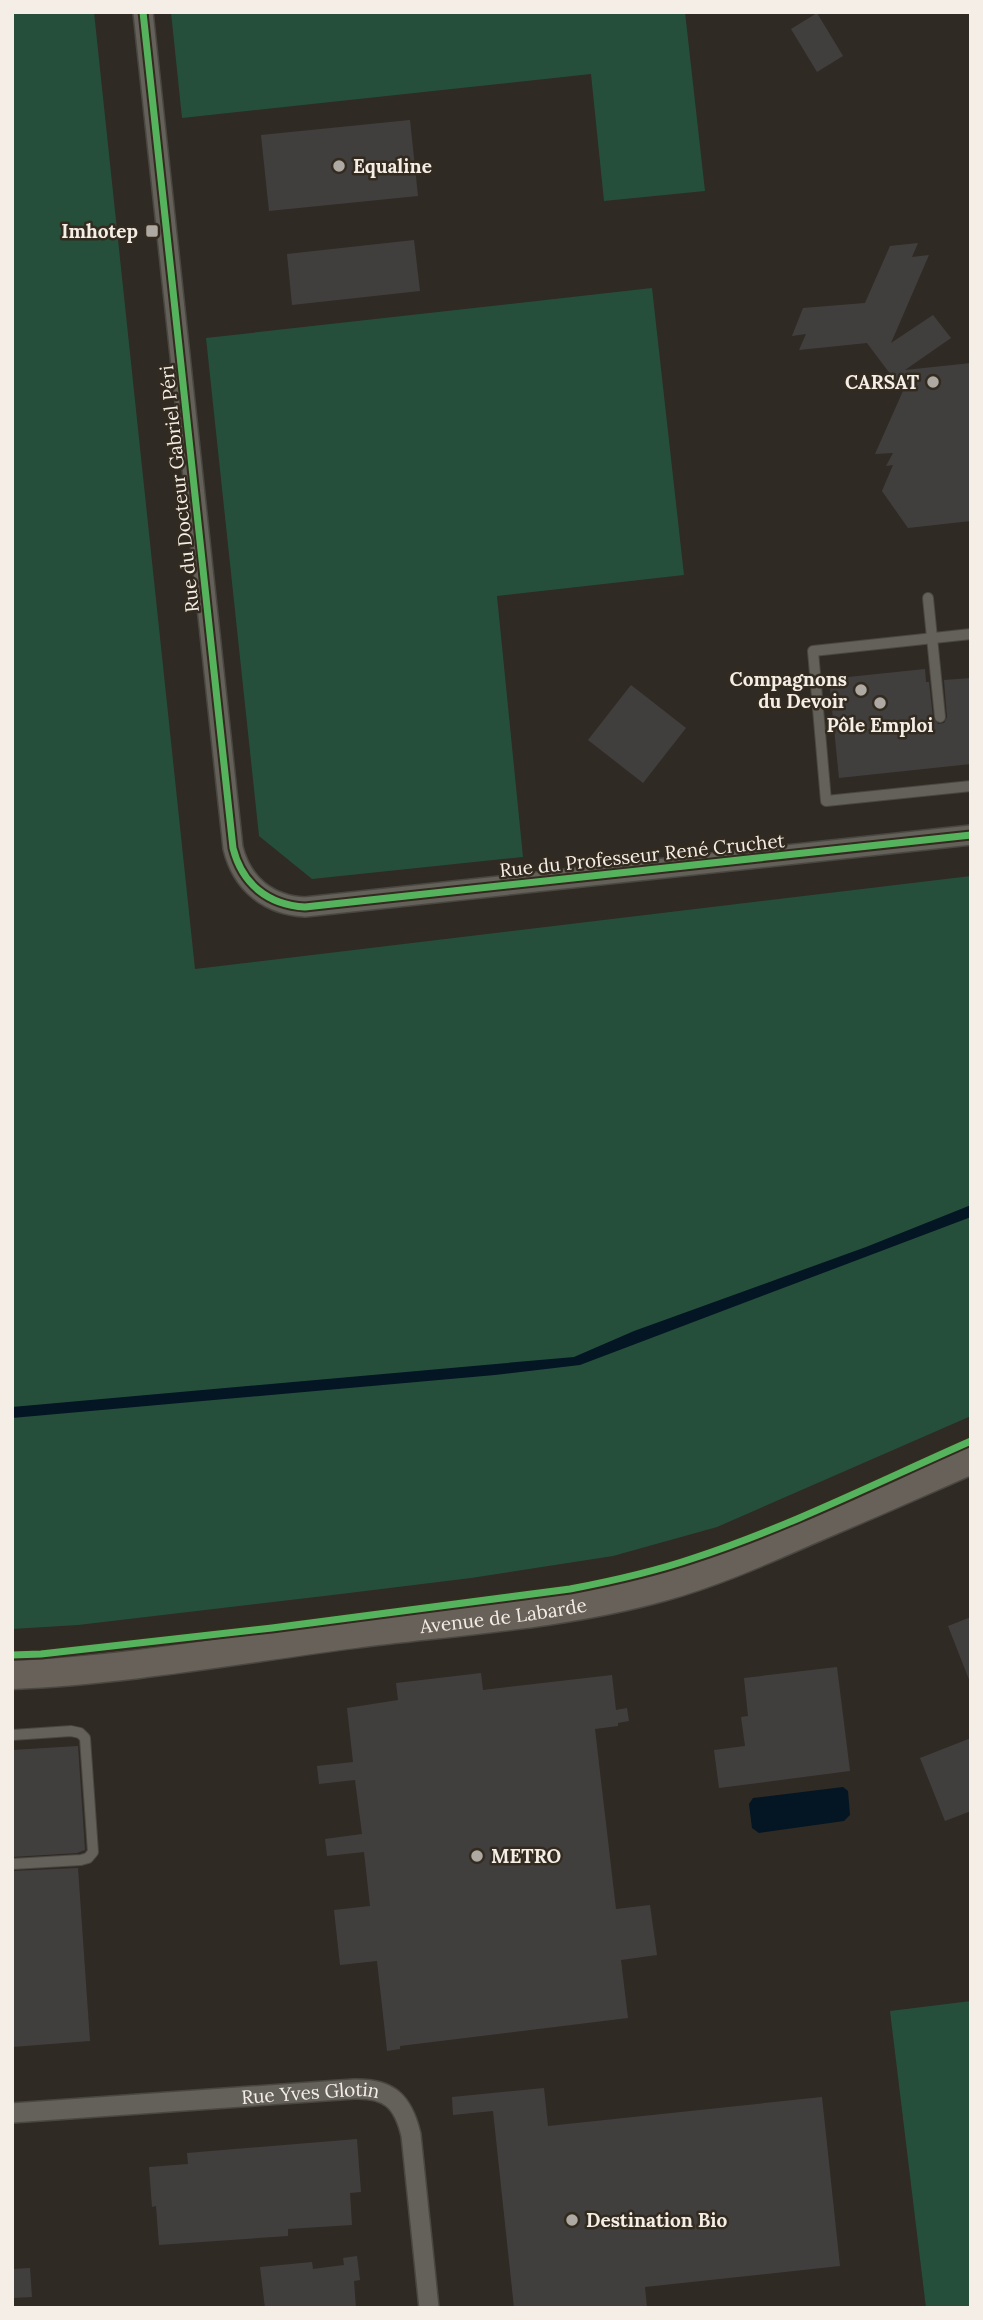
<svg xmlns="http://www.w3.org/2000/svg" width="983" height="2320" font-family="Lora,serif">
  <style>
    .green { fill: #264f3b }
    .water { fill: #041623 }
    .building { fill: #413f3e }
    .lines { fill: none; stroke-linecap: round; stroke-linejoin: round }
    .lane-casing { stroke: #4a4741; stroke-width: 12 }
    .street-casing { stroke: #4a4741; stroke-width: 22 }
    .secondary-casing { stroke: #4a4741; stroke-width: 31 }
    .lane { stroke: #64605a; stroke-width: 10 }
    .street { stroke: #64605a; stroke-width: 19 }
    .secondary { stroke: #68615a; stroke-width: 28 }
    .cycleway-casing { stroke: #332b1f; stroke-width: 11 }
    .cycleway { stroke: #56b35d; stroke-width: 7 }
    .poi-dot { fill: #afa9a3; stroke: #332b1f; stroke-width: 2.5 }
    .labels { text-anchor: middle; dominant-baseline: central; stroke-width: 5; stroke-linejoin: round; paint-order: stroke }
    .poi-label { font-size: 19px; font-weight: bold; fill: #f4eee7; stroke: #332b1f; text-anchor: start }
    .street-label { font-size: 19px; fill: #f4eee7; stroke: #332b1f }
  </style>
  <rect width="100%" height="100%" fill="#2f2a24"/>
  <!-- green -->
  <g class="green">
    <polygon points="12,12 94,12 195,969 971,876 971,1416 717,1527 613,1556 471,1578 341,1594 78,1625 12,1629"/>
    <polygon points="171,12 685,12 705,191 604,201 591,74 182,118"/>
    <polygon points="652,288 684,575 497,596 523,857 312,879 259,836 206,338"/>
    <polygon points="971,2001 971,2308 926,2308 890,2011"/>
  </g>
  <!-- water -->
  <g class="water">
    <polygon points="971,1205 971,1217 580,1365 495,1375 12,1418 12,1407 574,1357 634,1331 866,1247"/>
    <polygon points="843,1787 848,1791 850,1815 844,1821 759,1833 752,1828 749,1804 753,1798"/>
  </g>
  <!-- building -->
  <g class="building">
    <polygon points="817,13 843,56 817,72 791,29"/>
    <polygon points="410,120 418,196 269,211 261,135"/>
    <polygon points="414,240 420,291 292,305 287,254"/>
    <polygon points="918,243 912,257 929,255 891,343 933,315 951,338 905,370 971,363 971,521 908,528 882,491 893,465 886,466 893,453 875,454 903,391 867,343 799,350 806,334 792,336 803,308 865,303 890,246"/>
    <polygon points="925,669 926,682 929,682 933,718 938,724 944,723 947,717 944,680 971,678 971,764 839,778 829,679"/>
    <polygon points="631,685 686,728 643,783 588,740"/>
    <polygon points="971,1617 971,1682 970,1682 948,1626"/>
    <polygon points="837,1667 850,1771 719,1788 714,1750 745,1746 741,1717 748,1716 744,1678"/>
    <polygon points="481,1673 483,1690 612,1675 616,1710 627,1708 629,1721 618,1723 618,1726 595,1729 616,1909 650,1905 657,1955 621,1960 628,2018 400,2046 400,2049 387,2051 377,1961 340,1965 334,1910 370,1906 364,1852 327,1856 325,1839 362,1834 355,1780 319,1784 317,1766 353,1762 347,1708 398,1700 396,1683"/>
    <polygon points="971,1738 971,1811 945,1821 920,1758"/>
    <polygon points="78,1746 85,1850 77,1853 12,1857 12,1750"/>
    <polygon points="78,1868 90,2041 12,2047 12,1871"/>
    <polygon points="544,2088 548,2126 822,2097 840,2266 645,2287 647,2308 514,2308 493,2111 453,2115 452,2097"/>
    <polygon points="357,2139 361,2192 350,2193 352,2225 288,2229 288,2236 159,2245 156,2206 152,2207 149,2167 188,2164 187,2153"/>
    <polygon points="357,2256 360,2280 354,2281 356,2308 265,2308 260,2267 312,2262 313,2269 344,2265 343,2258"/>
    <polygon points="30,2268 32,2297 12,2298 12,2269"/>
  </g>
  <g class="lines">
    <!-- lane casing -->
    <g class="lane-casing">
      <g id="lane">
        <polyline points="928,598 940,717"/>
        <polyline points="971,634 813,651 826,801 971,786"/>
        <polyline points="12,1735 71,1731 80,1733 85,1738 93,1852 88,1858 81,1860 12,1864"/>
      </g>
    </g>
    <!-- street casing -->
    <g class="street-casing">
      <g id="street">
        <path d="M 143,12 L 233,848 C 242,884 268,905 305,907 L 971,835"/>
        <path id="s1" d="M 12,2113 L 354,2089 C 389,2088 403,2101 411,2135 L 429,2308"/>
      </g>
    </g>
    <!-- secondary casing -->
    <g class="secondary-casing">
      <g id="secondary">
        <path id="s2" d="M 12,1675 C 127,1670 240,1649 354,1634 C 456,1621 562,1615 662,1587 C 713,1573 762,1551 810,1530 C 864,1507 917,1484 971,1460"/>
      </g>
    </g>
    <!-- lane -->
    <use href="#lane" class="lane"/>
    <!-- street -->
    <use href="#street" class="street"/>
    <!-- secondary -->
    <use href="#secondary" class="secondary"/>
    <!-- cycleway casing -->
    <g class="cycleway-casing">
      <g id="cycleway">
        <path d="M 143,12 L 233,848 C 242,884 268,905 305,907 L 971,835"/>
        <path d="M 12,1655 L 41,1654 L 272,1628 L 570,1589 C 612,1581 653,1572 694,1558 C 789,1527 880,1481 971,1441"/>
      </g>
    </g>
    <!-- cycleway -->
    <use href="#cycleway" class="cycleway"/>
  </g>
  <!-- markers -->
  <g class="poi-dot">
    <circle cx="339" cy="166" r="7"/>
    <rect x="145" y="224" width="14" height="14" rx="3.5"/>
    <circle cx="933" cy="382" r="7"/>
    <circle cx="861" cy="690" r="7"/>
    <circle cx="880" cy="703" r="7"/>
    <circle cx="477" cy="1856" r="7"/>
    <circle cx="572" cy="2220" r="7"/>
  </g>
  <g class="labels">
    <!-- poi labels -->
    <g class="poi-label">
      <text x="353" y="166">Equaline</text>
      <text x="138" y="231" text-anchor="end">Imhotep</text>
      <text x="919" y="382" text-anchor="end">CARSAT</text>
      <text x="847" y="679" text-anchor="end">Compagnons<tspan x="847" dy="22">du Devoir</tspan></text>
      <text x="880" y="725" text-anchor="middle">Pôle Emploi</text>
      <text x="491" y="1856">METRO</text>
      <text x="586" y="2220">Destination Bio</text>
    </g>
    <!-- street labels -->
    <g class="street-label">
      <text transform="translate(179 489) rotate(-96)">Rue du Docteur Gabriel Péri</text>
      <text transform="translate(642 855) rotate(-6)">Rue du Professeur René Cruchet</text>
      <text stroke="none"><textPath href="#s2" startOffset="495">Avenue de Labarde</textPath></text>
      <text stroke="none"><textPath href="#s1" startOffset="299">Rue Yves Glotin</textPath></text>
    </g>
  </g>
  <!-- border -->
  <rect width="983" height="2320" fill="none" stroke="#f4eee7" stroke-width="28"/>
</svg>
